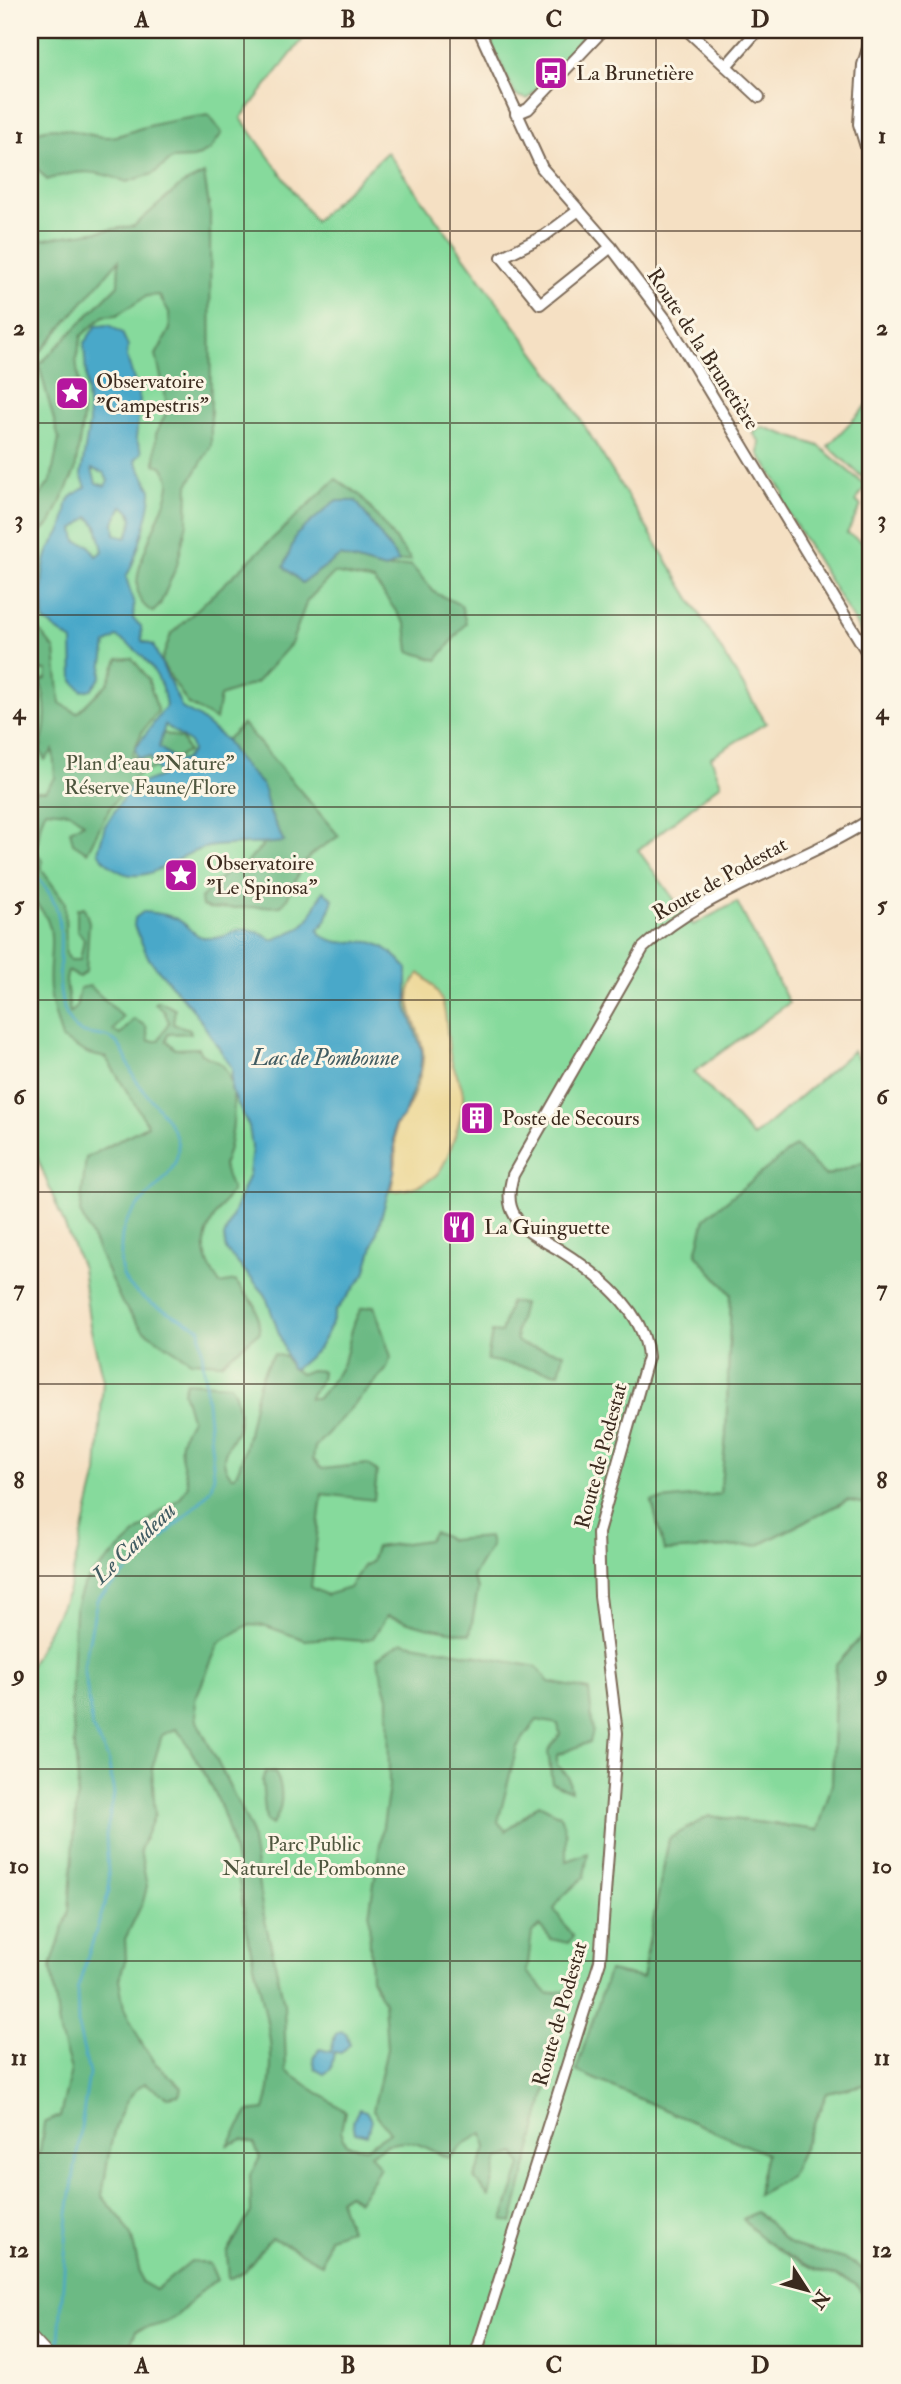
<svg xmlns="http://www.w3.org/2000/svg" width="901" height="2384" font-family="'IM FELL Double Pica',serif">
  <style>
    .green { fill: #86da9c; stroke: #60825d; stroke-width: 2 }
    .forest { fill: #6cba84; stroke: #547251; stroke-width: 2 }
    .sand { fill: #eeda9e; stroke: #94825e; stroke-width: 2 }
    .water { fill: #4aa8c9; stroke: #426974; stroke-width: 2; fill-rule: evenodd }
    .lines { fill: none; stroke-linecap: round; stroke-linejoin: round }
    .stream { stroke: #4aa8c9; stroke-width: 2.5 }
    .street-casing { stroke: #7c6a58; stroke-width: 14 }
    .secondary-casing { stroke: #7c6a58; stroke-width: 19 }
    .street { stroke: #fff; stroke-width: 10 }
    .secondary { stroke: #fff; stroke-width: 16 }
    .grid { fill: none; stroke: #3b2a1e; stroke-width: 2; stroke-opacity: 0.55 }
    .labels { text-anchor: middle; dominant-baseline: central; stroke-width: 6; stroke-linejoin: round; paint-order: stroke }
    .poi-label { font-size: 21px; fill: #3b2a1e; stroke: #fcf5e5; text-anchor: start }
    .street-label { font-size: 21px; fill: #3b2a1e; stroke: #fcf5e5 }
    .park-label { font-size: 21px; fill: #4e563e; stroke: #fcf5e5 }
    .water-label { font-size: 23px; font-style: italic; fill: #415c62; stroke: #fcf5e5 }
    .neatline { fill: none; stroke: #3b2a1e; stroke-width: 2.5 }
    .grid-label { font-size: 23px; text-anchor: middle; font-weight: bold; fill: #3b2a1e }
  </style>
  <rect width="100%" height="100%" fill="#fcf5e5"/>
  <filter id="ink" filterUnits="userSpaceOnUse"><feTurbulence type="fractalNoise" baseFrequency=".0143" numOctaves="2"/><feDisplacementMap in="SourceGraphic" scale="14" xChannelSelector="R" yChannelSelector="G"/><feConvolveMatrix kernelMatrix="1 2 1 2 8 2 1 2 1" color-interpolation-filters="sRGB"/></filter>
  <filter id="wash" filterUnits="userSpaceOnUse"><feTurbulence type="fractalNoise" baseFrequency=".00686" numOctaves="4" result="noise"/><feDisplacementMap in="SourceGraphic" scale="28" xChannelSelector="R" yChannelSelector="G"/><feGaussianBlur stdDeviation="1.57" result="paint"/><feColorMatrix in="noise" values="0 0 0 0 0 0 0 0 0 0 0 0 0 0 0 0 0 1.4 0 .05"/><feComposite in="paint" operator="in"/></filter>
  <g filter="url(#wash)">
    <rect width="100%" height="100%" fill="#f5e0c3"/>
    <!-- green -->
    <g class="green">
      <polygon points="30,30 310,30 241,118 315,221 387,152 565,394 766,723 711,757 721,784 638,850 693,925 737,902 789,1003 694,1072 753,1137 853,1051 871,1079 871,1160 826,1176 696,1254 731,1294 726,1435 720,1494 652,1502 665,1551 759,1545 848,1500 871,1505 871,1626 836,1666 832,1784 818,1830 709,1816 669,1839 642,1979 766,2154 757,2194 790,2177 827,2093 871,2083 871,2354 30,2354 30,1666 68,1593 97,1473 103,1380 90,1326 82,1268 30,1140"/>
      <polygon points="500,30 589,30 528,99 516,96 490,41"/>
      <polygon points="871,401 871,485 828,446"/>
      <polygon points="763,427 819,446 866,486 856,501 861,506 847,533 866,544 871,536 871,649 781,501 784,493 759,454 760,442 753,433"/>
    </g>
    <!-- forest -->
    <g class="forest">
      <path d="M 209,115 L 222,133 L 210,150 L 194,158 L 172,159 L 153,174 L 127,182 C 96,170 79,169 47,180 L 30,160 L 30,136 C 52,118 83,137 108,137 C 120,137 133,130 145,127 C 166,121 187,118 209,115 Z"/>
      <path d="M 204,174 L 210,213 L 211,446 L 188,485 L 187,523 L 177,565 L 160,605 L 153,612 C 109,590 171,511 169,481 C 169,476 164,470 162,466 L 155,464 L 156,434 L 166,413 L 166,399 L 156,355 L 170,329 L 169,312 L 159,295 L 147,296 L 117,315 L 104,316 L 82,335 L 76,359 L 83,418 L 75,471 L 51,523 L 34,538 L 30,548 L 30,510 L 51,480 L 59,439 L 39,365 L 118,285 L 119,260 L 30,364 L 30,241 L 134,226 L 181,185 Z"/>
      <path d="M 30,394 C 37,427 45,451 30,482 Z"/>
      <polygon points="336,479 361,496 411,560 399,562 356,501 302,583 340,556 385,569 411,565 435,593 461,605 466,623 437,660 409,651 406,625 374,581 334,573 307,601 291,644 256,683 220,696 216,720 188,704 161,662 171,634"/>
      <path d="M 30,610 L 40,631 L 55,650 L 60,703 L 77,713 L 108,683 L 118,659 L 132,658 L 148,679 L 158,711 L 142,732 L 132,755 L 141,760 L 163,733 L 182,739 L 188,752 L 134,777 L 110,808 L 87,852 L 73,843 L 70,830 L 84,823 L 69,812 L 46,810 C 37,825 41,836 35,850 L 42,860 L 42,870 L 65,902 L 66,953 L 70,960 L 80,960 L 84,939 L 77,930 L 77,909 L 84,907 L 89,922 L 86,972 L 79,977 L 68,971 L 66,980 L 70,1013 L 76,1008 L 80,988 L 90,986 L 123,1017 L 113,1031 L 120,1035 L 134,1019 L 146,1026 L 149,1041 L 158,1041 L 169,1022 L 164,1011 L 155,1003 L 159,1001 L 175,1009 L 173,1024 L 190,1029 L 191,1033 L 168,1034 L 166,1040 L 175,1049 L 198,1048 L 201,1054 C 207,1057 216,1060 221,1064 C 241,1082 234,1144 223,1165 L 232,1190 C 208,1227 191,1244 220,1284 L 235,1281 L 256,1306 L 260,1332 L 221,1363 L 191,1361 L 143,1330 L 122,1303 L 80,1212 L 86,1158 L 148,1125 L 106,1058 L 89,1054 L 62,1039 C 58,1023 51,1006 50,990 C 46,951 64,927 30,898 L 30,731 L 32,791 L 45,791 L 55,778 L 53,750 L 45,760 L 40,750 C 47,725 48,705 40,681 L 46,679 L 47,670 L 33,670 L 30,664 Z"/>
      <path d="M 243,724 L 339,836 C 326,845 311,852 303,865 C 294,879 293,894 281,906 L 211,909 L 202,906 L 201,898 L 227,871 L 241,869 L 264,844 L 283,841 L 269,811 L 263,786 L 238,760 L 226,740 Z"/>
      <polygon points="795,1146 826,1176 871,1160 871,1505 847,1500 759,1545 664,1551 652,1501 720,1494 726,1435 731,1294 696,1254 705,1218"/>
      <polygon points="510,1302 523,1304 516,1331 517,1341 523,1345 564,1353 559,1373 487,1360 492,1332 501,1333"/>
      <path d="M 374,1306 L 391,1357 L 386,1370 L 315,1447 L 313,1459 L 322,1469 L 368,1464 L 377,1472 L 374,1500 L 322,1494 L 311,1587 L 326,1595 L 349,1588 L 363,1566 L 371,1562 L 376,1547 L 428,1540 L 434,1532 L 450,1540 L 489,1537 L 491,1546 L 472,1577 L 478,1589 L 470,1634 L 426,1627 L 387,1616 L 373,1638 L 362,1641 L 327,1638 L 305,1640 L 266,1626 L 248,1625 L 219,1643 L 195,1700 L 197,1721 L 250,1827 L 262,1907 L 284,2003 L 286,2071 L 345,2111 L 341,2131 L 347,2145 L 366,2148 L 390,2132 L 373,2110 L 387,2049 L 384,2002 L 371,1978 L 369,1915 L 389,1787 L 388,1698 L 377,1658 L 402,1642 L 537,1667 L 549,1682 L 589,1690 L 593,1731 L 590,1742 L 557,1755 L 557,1765 L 568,1776 L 571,1791 L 552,1783 L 548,1751 L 560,1734 L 558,1724 L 537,1720 L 517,1747 L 498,1822 L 506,1831 L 539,1804 L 560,1815 L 566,1834 L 566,1861 L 588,1853 L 584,1877 L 561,1898 L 554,1909 L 573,1937 L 568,1943 L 551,1939 L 540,1926 L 532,1932 L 527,1972 L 548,1994 L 567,1990 L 550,2075 L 512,2223 L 503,2220 L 521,2166 L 516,2153 L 498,2159 L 489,2197 L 474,2178 L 486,2149 L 483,2133 L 466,2143 L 449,2158 C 414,2143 404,2131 370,2154 L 380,2168 L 359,2201 L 347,2194 L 339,2200 L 350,2230 L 329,2237 L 322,2264 C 303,2256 291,2244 271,2238 L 245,2271 L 229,2279 L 227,2253 L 251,2212 L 250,2175 L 260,2158 L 254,2144 L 243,2139 L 228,2145 L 248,2112 L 264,2110 C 283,2049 259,1996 248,1936 C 240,1894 237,1850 222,1810 C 213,1785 196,1761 184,1738 L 176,1729 L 162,1735 L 152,1769 L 155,1814 L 140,1850 L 147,1887 L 143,1902 L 125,1939 L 126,1959 L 119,1979 L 124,2008 L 142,2044 L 156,2064 L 182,2087 L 179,2095 L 167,2097 L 144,2083 C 112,2105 108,2161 102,2196 L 123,2221 L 132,2238 L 142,2282 L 156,2290 L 191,2261 L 210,2264 L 217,2280 C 196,2290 189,2309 169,2321 C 160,2326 146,2327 136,2331 L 126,2354 L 57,2354 L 30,2327 L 30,2164 L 40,2151 L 44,2123 L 60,2116 L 71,2070 L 60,2034 L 51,1966 L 69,1911 L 78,1781 L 71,1702 L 75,1610 L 83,1586 L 94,1573 L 157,1514 L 180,1498 L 188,1485 C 182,1454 173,1449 191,1419 L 183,1391 L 186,1382 L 230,1385 C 237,1392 242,1422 236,1432 C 227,1448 217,1459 231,1476 L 235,1476 C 254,1438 249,1385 274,1354 L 286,1357 L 291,1368 L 301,1374 L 311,1370 L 322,1371 L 321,1379 L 309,1398 L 318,1398 C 330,1384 343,1369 347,1351 C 351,1335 352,1323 361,1309 Z"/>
      <polygon points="871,1626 871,2083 827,2093 790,2177 757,2195 766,2154 576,2071 609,1971 642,1978 669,1839 709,1816 818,1830 832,1784 836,1665"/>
      <path d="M 266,1772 L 275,1773 C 285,1789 283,1810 272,1825 L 266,1821 L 262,1781 Z"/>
      <path d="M 756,2212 C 770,2219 776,2236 791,2244 C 814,2255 857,2254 870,2278 C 875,2288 871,2309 871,2321 C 869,2312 866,2297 860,2290 C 849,2276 830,2276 815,2269 C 787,2256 763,2243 743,2219 Z"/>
    </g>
    <!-- sand -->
    <path class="sand" d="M 420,973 C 453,1001 443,1019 450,1055 C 452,1069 463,1082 463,1095 C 464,1112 448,1164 436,1175 C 425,1185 405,1191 391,1191 L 396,1162 L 395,1126 C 409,1113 425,1071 423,1051 C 420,1024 395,998 420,973 Z"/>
    <!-- water -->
    <g class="water">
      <path d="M 109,325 L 122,333 L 128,346 L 127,357 L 140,400 L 136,439 L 142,452 L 135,460 L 151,490 C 152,507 135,563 126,577 L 134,603 L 133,619 L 141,626 L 142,641 L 153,645 L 182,708 L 198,717 L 226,740 L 238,760 L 263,786 L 269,811 L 284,842 C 259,845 233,843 208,847 C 170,854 137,904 98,852 L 105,826 L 130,787 L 161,776 L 150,757 L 138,758 L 135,749 L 166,706 C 163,675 143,652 117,637 L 106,644 L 101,677 L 92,689 L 82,691 L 73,681 L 72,641 L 44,621 C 43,598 39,571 49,550 C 53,542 60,534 63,526 C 71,503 58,503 86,487 L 81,475 L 89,423 L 84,343 L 96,326 ZM 92,469 L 104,473 L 108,481 L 105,486 L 96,483 ZM 122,506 C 137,512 132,526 126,538 L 115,534 L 114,522 ZM 89,517 L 97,526 L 103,551 L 96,556 L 89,545 L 76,541 L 74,529 ZM 165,725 L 190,743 L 192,751 L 184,760 L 177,761 L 159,747 Z"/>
      <polygon points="335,501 356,501 399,562 385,569 340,556 302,583 284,567 296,535"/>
      <path d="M 323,891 L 333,899 L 326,921 L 318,930 L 321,935 C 355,956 365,920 407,968 L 407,1007 L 422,1051 L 420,1070 L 403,1117 L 394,1126 L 394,1172 L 365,1274 L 335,1312 L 331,1326 L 318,1349 L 295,1369 L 291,1368 L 265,1294 L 226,1250 L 224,1237 L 249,1174 L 252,1147 L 249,1127 L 231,1089 L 232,1068 L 195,1012 L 149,959 L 134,926 L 135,918 L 143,912 C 155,913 169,914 180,921 C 190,926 193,937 207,938 C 239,940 231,916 273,940 L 300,928 L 309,919 Z"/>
      <polygon points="340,2031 346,2033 350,2044 341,2053 334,2052 331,2069 324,2074 315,2069 313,2057 320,2049 331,2052 335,2035"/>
      <polygon points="359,2109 366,2111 371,2120 367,2135 355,2132 353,2121"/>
    </g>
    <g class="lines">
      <!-- stream -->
      <path class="stream" d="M 30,868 C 37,878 47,887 52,898 C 72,936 47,984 70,1022 C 81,1041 102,1030 116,1042 C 125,1050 128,1065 133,1075 C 146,1099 170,1114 177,1141 C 185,1174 141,1195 128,1219 C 121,1230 121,1242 121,1255 C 120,1263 121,1273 125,1280 C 142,1305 177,1314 200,1329 L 214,1475 L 211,1488 L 203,1499 L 97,1600 L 84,1666 L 92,1727 L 108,1759 L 114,1794 L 106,1835 L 109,1891 L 77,1990 L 78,2026 L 89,2074 L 68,2214 L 58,2354"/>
    </g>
  </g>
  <g filter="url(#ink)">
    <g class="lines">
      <!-- street casing -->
      <g class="street-casing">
        <g id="street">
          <polyline points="479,30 542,168 611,247 667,321 871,659"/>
          <polyline points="687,30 759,97"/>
          <polyline points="871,38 863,65 859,124 871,163"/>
          <polyline points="726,66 758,30"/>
          <polyline points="516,114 528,109 603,30"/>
          <polyline points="579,210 544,236 502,257 540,304 611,247"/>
          <path d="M 476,2354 L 600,1961 L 617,1733 L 600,1596 L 598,1533 L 648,1357 C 645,1310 595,1272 558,1249 C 543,1240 524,1232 515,1216 C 507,1203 509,1190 513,1175 L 643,948 C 707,888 798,866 871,819"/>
        </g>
      </g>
      <!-- secondary casing -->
      <g class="secondary-casing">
        <polyline id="secondary" points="30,2340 43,2354"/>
      </g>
      <!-- street -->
      <use href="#street" class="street"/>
      <!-- secondary -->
      <use href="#secondary" class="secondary"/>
    </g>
  </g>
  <!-- grid -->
  <path class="grid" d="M 244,30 L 244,2354M 450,30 L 450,2354M 656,30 L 656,2354M 30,231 L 871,231M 30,423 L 871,423M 30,615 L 871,615M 30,807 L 871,807M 30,1000 L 871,1000M 30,1192 L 871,1192M 30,1384 L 871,1384M 30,1576 L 871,1576M 30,1769 L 871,1769M 30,1961 L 871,1961M 30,2153 L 871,2153"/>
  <!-- icons -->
  <defs>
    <g id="bus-square" transform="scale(1.75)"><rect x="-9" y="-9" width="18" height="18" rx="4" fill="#b5179e" stroke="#fcf5e5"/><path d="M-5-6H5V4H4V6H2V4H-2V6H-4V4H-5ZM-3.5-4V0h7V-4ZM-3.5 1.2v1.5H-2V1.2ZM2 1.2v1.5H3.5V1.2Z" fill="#fff"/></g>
    <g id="sight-square" transform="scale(1.75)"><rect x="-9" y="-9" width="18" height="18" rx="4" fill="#b5179e" stroke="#fcf5e5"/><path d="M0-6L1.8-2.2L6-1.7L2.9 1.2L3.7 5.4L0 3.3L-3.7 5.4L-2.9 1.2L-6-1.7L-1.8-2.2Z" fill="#fff"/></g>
    <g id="building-square" transform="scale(1.75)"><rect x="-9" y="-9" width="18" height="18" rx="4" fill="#b5179e" stroke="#fcf5e5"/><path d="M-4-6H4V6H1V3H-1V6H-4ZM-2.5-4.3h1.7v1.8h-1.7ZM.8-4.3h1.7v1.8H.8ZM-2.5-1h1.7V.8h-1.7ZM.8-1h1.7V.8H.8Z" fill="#fff"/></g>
    <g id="restaurant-square" transform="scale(1.75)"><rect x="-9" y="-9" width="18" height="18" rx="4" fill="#b5179e" stroke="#fcf5e5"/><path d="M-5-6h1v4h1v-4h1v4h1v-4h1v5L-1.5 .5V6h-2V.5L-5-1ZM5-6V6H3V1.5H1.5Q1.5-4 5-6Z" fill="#fff"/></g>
  </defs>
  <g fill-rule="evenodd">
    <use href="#bus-square" x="551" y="73"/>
    <use href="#sight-square" x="72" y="393"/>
    <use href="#sight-square" x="181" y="875"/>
    <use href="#building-square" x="477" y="1118"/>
    <use href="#restaurant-square" x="459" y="1227"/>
  </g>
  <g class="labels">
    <!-- poi labels -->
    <g class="poi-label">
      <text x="576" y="73">La Brunetière</text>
      <text x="96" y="381">Observatoire<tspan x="96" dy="24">"Campestris"</tspan></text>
      <text x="206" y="863">Observatoire<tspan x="206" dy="24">"Le Spinosa"</tspan></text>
      <text x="502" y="1118">Poste de Secours</text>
      <text x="484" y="1227">La Guinguette</text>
    </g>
    <!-- street labels -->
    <g class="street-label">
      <text transform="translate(703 349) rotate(57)">Route de la Brunetière</text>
      <text transform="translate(720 879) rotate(-29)">Route de Podestat</text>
      <text transform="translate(601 1456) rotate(-75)">Route de Podestat</text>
      <text transform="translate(560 2014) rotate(-74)">Route de Podestat</text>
    </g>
    <!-- park labels -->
    <g class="park-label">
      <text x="150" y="763">Plan d'eau "Nature"<tspan x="150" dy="24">Réserve Faune/Flore</tspan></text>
      <text x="314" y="1844">Parc Public<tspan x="314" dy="24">Naturel de Pombonne</tspan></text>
    </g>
    <!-- water labels -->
    <g class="water-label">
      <text x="325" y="1057">Lac de Pombonne</text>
      <text transform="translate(134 1543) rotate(-44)">Le Caudeau</text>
    </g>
  </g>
  <!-- margin -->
  <rect width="901" height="2384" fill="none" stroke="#fcf5e5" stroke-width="77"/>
  <!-- north arrow -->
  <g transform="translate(807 2290) rotate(126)" stroke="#fcf5e5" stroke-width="5" paint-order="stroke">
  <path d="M0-5L12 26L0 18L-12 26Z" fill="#3b2a1e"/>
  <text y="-10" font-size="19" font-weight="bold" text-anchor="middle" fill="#3b2a1e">N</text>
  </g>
  <rect x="38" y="38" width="824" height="2308" class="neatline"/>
  <g class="grid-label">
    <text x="142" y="27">A</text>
    <text x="348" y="27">B</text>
    <text x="554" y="27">C</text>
    <text x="760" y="27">D</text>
    <text x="19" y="143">1</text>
    <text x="882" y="143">1</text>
    <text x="19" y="335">2</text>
    <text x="882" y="335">2</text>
    <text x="19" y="527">3</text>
    <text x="882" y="527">3</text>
    <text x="19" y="719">4</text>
    <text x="882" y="719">4</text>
    <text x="19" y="912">5</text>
    <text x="882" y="912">5</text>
    <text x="19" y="1104">6</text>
    <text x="882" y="1104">6</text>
    <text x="19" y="1296">7</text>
    <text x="882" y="1296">7</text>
    <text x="19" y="1488">8</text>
    <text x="882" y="1488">8</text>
    <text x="19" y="1681">9</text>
    <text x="882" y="1681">9</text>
    <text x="19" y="1873">10</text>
    <text x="882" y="1873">10</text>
    <text x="19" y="2065">11</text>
    <text x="882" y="2065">11</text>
    <text x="19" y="2257">12</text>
    <text x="882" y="2257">12</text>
    <text x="142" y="2373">A</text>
    <text x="348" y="2373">B</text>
    <text x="554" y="2373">C</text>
    <text x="760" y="2373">D</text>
  </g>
</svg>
